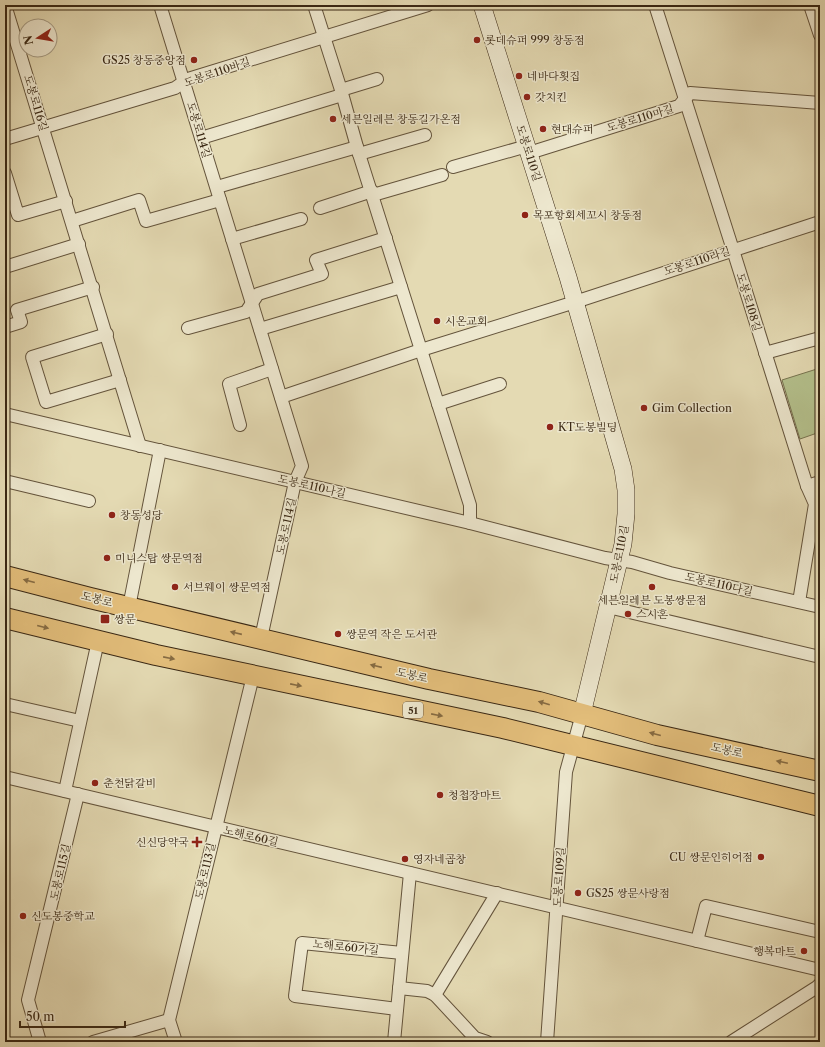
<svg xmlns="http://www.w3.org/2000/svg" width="825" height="1047" font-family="'Libre Caslon Text','Noto Serif KR',serif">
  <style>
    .green { fill: #b4c08c; stroke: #777450 }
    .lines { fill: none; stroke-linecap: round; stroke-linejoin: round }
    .street-casing { stroke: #64543c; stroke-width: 14 }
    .secondary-casing { stroke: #3a2814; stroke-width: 18 }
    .primary-casing { stroke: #3a2814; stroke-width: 22 }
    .street { stroke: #ede7ce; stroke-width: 12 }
    .secondary { stroke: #ede7ce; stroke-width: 17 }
    .primary { stroke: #e2bd7a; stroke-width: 20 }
    .oneway { fill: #866b42 }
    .poi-dot { fill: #8f2418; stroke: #ede7ce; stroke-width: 1.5 }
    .labels { text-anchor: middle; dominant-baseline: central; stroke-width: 3; stroke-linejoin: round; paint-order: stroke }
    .shield { fill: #ede7ce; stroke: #70614c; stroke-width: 1 }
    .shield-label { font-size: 10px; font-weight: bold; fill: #3a2814 }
    .poi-label { font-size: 11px; fill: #3a2814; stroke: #ede7ce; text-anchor: start }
    .street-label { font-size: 11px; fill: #3a2814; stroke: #ede7ce }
  </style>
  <rect width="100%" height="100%" fill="#e4dab3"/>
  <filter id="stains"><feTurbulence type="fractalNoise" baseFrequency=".005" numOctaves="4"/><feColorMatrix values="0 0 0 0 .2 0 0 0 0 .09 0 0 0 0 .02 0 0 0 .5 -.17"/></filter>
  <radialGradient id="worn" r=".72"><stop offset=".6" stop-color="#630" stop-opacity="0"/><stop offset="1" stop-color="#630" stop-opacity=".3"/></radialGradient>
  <!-- green -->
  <polygon class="green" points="820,368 820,432 800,439 782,380"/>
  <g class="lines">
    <!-- street casing -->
    <g class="street-casing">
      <g id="street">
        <polyline points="5,5 140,446"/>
        <polyline points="160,5 302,466 295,482 261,638"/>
        <polyline points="314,5 341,90 359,154 470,505 470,523"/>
        <polyline points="655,5 733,250 807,486 815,504 799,602"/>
        <polyline points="810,5 820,35"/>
        <polyline points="341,90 377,79"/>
        <polyline points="201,138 342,95"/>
        <polyline points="5,139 175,88 188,79 428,5"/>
        <polyline points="529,153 679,106 690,93 820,103"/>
        <polyline points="359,154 425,135"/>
        <polyline points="453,167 527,146"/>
        <polyline points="5,173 18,215 66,201"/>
        <polyline points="217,187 357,147"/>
        <polyline points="373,195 442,175"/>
        <polyline points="320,208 372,191"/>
        <polyline points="72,221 139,200 146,221 220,200"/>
        <polyline points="232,239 301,219"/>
        <polyline points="5,267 79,244"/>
        <polyline points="5,327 21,322 17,310 93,287"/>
        <polyline points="188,328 246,312 258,294 322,274 316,260 386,238"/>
        <polyline points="260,329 401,287"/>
        <polyline points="107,334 32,357 46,402 120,380"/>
        <polyline points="765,353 820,338"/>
        <polyline points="281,397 421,350 575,302 820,222"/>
        <polyline points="438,404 500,384"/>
        <polyline points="5,414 470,523 605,558 632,562 670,573 820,607"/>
        <polyline points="240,425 229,384 272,369"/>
        <polyline points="5,481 89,501"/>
        <polyline points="807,486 820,482"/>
        <polyline points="129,607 160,450"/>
        <polyline points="608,607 820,657"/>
        <polyline points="5,704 80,721"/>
        <polyline points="5,777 820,970"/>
        <polyline points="65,791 98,641"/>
        <polyline points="697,941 706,906 820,932"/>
        <polyline points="399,988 427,991 435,995 475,1038 487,1042"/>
        <polyline points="435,995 497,893"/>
        <polyline points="397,1009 295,996 302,943 402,953"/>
        <polyline points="40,1042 28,1000 78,794"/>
        <polyline points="93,1042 169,1020"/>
        <polyline points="176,1042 169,1020 253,676"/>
        <polyline points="394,1042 410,873"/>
        <polyline points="547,1042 566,772 582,714"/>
        <polyline points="731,1042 817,987 820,984"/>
      </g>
    </g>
    <!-- secondary casing -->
    <g class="secondary-casing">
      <polyline id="secondary" points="482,5 568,277 623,469 626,490 626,514 623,544 582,714"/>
    </g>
    <!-- primary casing -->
    <g class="primary-casing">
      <g id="primary">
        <polyline points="5,576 90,598 429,679 539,702 657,735 820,771"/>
        <polyline points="5,618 156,655 503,728 820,806"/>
      </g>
    </g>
    <!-- street -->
    <use href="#street" class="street"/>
    <!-- secondary -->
    <use href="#secondary" class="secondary"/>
    <!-- primary -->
    <use href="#primary" class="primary"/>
  </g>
  <!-- one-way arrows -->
  <defs><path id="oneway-solid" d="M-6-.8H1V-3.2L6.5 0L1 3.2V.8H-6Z"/></defs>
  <g class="oneway">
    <use href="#oneway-solid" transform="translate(29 581) rotate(-165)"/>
    <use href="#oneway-solid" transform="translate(43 627) rotate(14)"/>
    <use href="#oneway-solid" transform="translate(236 633) rotate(-167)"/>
    <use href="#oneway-solid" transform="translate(169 658) rotate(11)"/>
    <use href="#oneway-solid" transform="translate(376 666) rotate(-167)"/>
    <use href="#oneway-solid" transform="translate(296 685) rotate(11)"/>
    <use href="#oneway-solid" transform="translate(544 703) rotate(-164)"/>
    <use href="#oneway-solid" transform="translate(437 715) rotate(11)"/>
    <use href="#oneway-solid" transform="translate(655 734) rotate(-165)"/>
    <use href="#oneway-solid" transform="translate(782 762) rotate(-168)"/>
  </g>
  <!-- markers -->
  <g class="poi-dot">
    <circle cx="477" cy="40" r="4"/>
    <circle cx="194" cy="60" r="4"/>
    <circle cx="519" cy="76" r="4"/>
    <circle cx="527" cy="97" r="4"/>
    <circle cx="333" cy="119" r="4"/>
    <circle cx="543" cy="129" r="4"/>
    <circle cx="525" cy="215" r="4"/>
    <circle cx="437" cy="321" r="4"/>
    <circle cx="644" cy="408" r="4"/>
    <circle cx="550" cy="427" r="4"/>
    <circle cx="112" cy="515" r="4"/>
    <circle cx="107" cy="558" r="4"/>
    <circle cx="175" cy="587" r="4"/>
    <circle cx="652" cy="587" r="4"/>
    <circle cx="628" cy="614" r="4"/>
    <rect x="100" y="614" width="10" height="10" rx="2"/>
    <circle cx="338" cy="634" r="4"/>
    <circle cx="95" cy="783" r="4"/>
    <circle cx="440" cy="795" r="4"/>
    <path d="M195 836h4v4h4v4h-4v4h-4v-4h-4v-4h4z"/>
    <circle cx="761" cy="857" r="4"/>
    <circle cx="405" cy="859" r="4"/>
    <circle cx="578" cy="893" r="4"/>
    <circle cx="23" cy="916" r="4"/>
    <circle cx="804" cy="951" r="4"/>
  </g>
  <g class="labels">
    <!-- shield labels -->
    <rect class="shield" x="403" y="702" width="20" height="16" rx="3"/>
    <g class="shield-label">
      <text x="413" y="710">51</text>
    </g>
    <!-- poi labels -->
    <g class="poi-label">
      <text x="485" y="40">롯데슈퍼 999 창동점</text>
      <text x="186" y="60" text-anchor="end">GS25 창동중앙점</text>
      <text x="527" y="76">네바다횟집</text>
      <text x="535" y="97">갓치킨</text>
      <text x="341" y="119">세븐일레븐 창동길가온점</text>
      <text x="551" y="129">현대슈퍼</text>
      <text x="533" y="215">목포항회세꼬시 창동점</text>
      <text x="445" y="321">시온교회</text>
      <text x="652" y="408">Gim Collection</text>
      <text x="558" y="427">KT도봉빌딩</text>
      <text x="120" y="515">창동성당</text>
      <text x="115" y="558">미니스탑 쌍문역점</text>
      <text x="183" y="587">서브웨이 쌍문역점</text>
      <text x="652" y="600" text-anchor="middle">세븐일레븐 도봉쌍문점</text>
      <text x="636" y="614">스시혼</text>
      <text x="114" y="619">쌍문</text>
      <text x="346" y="634">쌍문역 작은 도서관</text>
      <text x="103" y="783">춘천닭갈비</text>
      <text x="448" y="795">청첩장마트</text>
      <text x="189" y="842" text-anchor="end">신신당약국</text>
      <text x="753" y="857" text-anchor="end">CU 쌍문인히어점</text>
      <text x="413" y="859">영자네곱창</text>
      <text x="586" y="893">GS25 쌍문사랑점</text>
      <text x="31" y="916">신도봉중학교</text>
      <text x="796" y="951" text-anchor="end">행복마트</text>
    </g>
    <!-- street labels -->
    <g class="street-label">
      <text transform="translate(217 72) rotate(-19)">도봉로110바길</text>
      <text transform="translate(36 103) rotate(73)">도봉로116길</text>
      <text transform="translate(640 118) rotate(-17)">도봉로110마길</text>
      <text transform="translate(199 130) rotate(73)">도봉로114길</text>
      <text transform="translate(529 153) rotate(72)">도봉로110길</text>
      <text transform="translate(697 261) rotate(-18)">도봉로110라길</text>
      <text transform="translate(749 302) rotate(73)">도봉로108길</text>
      <text transform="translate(312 486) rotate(13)">도봉로110나길</text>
      <text transform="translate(286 526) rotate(-78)">도봉로114길</text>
      <text transform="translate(619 554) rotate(-79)">도봉로110길</text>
      <text transform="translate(719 584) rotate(13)">도봉로110다길</text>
      <text transform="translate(97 599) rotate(14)">도봉로</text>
      <text transform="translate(412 675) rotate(13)">도봉로</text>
      <text transform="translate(727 750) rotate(13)">도봉로</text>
      <text transform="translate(251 836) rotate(13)">노해로60길</text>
      <text transform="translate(205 871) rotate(-77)">도봉로113길</text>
      <text transform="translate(60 872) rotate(-77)">도봉로115길</text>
      <text transform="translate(559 877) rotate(-86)">도봉로109길</text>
      <text transform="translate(346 947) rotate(6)">노해로60가길</text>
    </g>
  </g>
  <!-- margin -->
  <rect width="825" height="1047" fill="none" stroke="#e4dab3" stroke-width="20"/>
  <rect x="6" y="6" width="813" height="1035" fill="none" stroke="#3a2814" stroke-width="2"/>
  <rect x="10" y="10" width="805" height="1027" fill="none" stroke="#3a2814"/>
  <!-- north arrow -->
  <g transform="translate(38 38) rotate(258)"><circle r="19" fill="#ede7ce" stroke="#a59b84"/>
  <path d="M0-3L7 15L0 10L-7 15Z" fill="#8f2418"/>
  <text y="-6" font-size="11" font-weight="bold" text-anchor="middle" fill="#3a2814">N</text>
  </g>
  <!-- scale -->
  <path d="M20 1021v6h105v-6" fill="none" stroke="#3a2814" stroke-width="2"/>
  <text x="26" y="1021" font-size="12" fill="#3a2814" stroke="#ede7ce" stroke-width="3" paint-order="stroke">50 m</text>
  <rect width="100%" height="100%" filter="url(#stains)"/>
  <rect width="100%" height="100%" fill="url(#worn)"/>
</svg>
